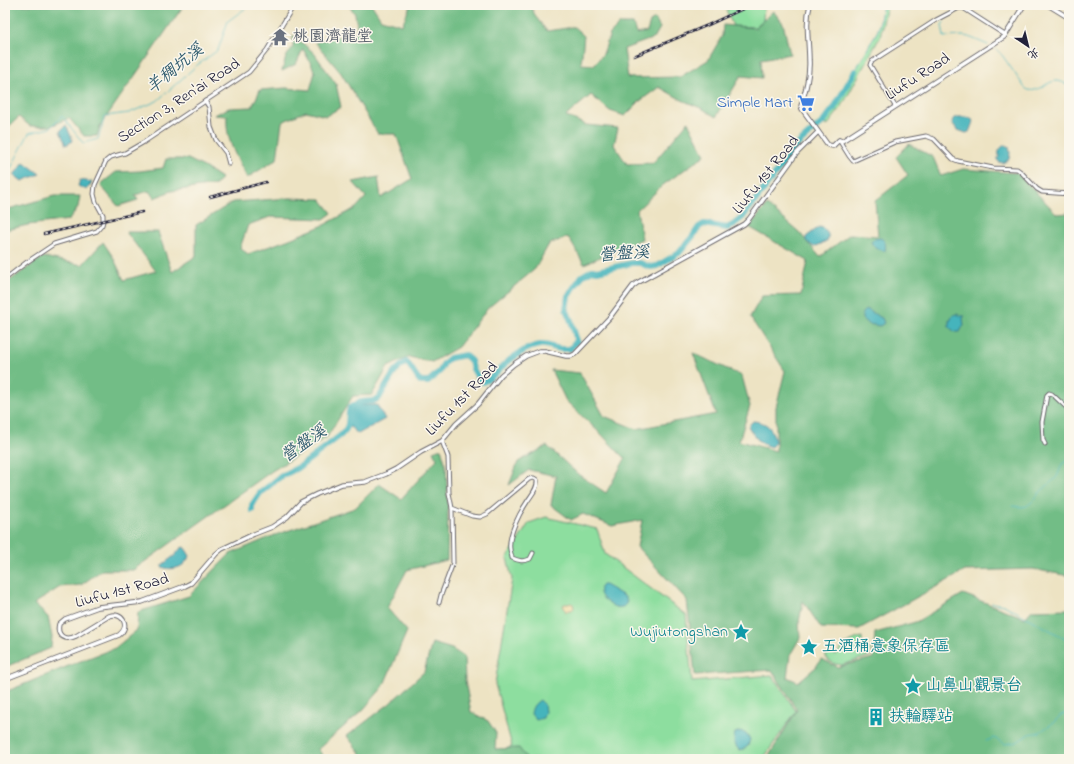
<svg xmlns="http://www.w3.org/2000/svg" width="1074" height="764" font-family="'Indie Flower','LXGW WenKai TC',sans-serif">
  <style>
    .green { fill: #8dde9f; stroke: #58806d }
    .forest { fill: #72bd86; stroke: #4a7060 }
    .sand { fill: #eeda9e; stroke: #887e6c }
    .water { fill: #44b4bc; stroke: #336b7c }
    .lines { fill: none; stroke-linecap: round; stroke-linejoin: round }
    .stream { stroke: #44b4bc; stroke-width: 1 }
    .river { stroke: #44b4bc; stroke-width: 6 }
    .minor-casing { stroke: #69666b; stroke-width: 5 }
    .tertiary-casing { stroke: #69666b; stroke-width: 5.5 }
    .minor { stroke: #fff; stroke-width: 3 }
    .tertiary { stroke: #fff; stroke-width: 3.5 }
    .rail-casing { stroke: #22223b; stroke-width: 2.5 }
    .rail { stroke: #fbf7ec; stroke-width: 1; stroke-dasharray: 3; stroke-linecap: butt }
    .labels { text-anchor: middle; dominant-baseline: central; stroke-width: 3; stroke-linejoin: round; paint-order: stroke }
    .worship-label { font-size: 16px; fill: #5b616d; stroke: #fbf7ec; text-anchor: start }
    .street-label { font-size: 16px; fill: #22223b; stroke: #fbf7ec }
    .shop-label { font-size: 16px; fill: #366cbe; stroke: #fbf7ec; text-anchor: end }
    .culture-label { font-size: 16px; fill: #0d838f; stroke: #fbf7ec; text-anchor: start }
    .water-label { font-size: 17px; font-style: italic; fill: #305c6f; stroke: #fbf7ec }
  </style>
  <rect width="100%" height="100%" fill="#fbf7ec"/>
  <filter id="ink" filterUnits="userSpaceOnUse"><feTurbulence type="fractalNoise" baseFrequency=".025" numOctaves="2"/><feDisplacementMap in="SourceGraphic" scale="8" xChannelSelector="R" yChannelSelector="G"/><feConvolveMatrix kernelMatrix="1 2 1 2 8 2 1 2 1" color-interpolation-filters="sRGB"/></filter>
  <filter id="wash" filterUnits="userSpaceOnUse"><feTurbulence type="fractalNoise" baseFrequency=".012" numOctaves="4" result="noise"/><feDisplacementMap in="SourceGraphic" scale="16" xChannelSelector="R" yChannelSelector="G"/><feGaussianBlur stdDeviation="0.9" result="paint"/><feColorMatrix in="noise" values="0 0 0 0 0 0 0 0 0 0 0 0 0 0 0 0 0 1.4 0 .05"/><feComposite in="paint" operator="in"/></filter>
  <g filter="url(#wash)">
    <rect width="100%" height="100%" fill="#ede3c3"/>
    <!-- green -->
    <g class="green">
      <polygon points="736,5 768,5 764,7 763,20 755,27 733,26 726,10"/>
      <polygon points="883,5 887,5 880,37 841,108 827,126 823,123 834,108 878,30"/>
      <polygon points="546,517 597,529 605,554 686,615 692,682 772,675 796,711 763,759 487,759 512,746 495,684 512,579 507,558 529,523"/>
      <path d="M 862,637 L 862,643 L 865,647 L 870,648 L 870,656 L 842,665 L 835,664 L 826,659 L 826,654 L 829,652 L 836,655 C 842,646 852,639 862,637 Z"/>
    </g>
    <!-- forest -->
    <g class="forest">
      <polygon points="5,5 184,5 100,126 97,136 84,136 69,118 51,126 30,126 19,117 5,130"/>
      <polygon points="348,5 372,5 381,19 402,25 410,6 409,5 531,5 535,16 547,31 574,27 584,36 581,64 594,65 603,54 610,34 620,24 633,24 636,34 647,32 650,22 655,19 660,28 654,38 624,49 628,78 680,77 708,60 722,36 723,25 755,28 773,11 783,23 790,54 761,59 762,78 741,76 716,117 703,109 682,100 659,87 640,101 625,116 610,111 591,95 566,116 586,125 618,128 614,145 627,164 653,163 688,122 705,155 663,185 637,210 642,239 584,264 568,237 549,244 535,269 488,308 458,347 432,362 409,357 388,367 372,395 353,396 327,437 272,471 133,570 102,570 81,585 60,587 34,604 48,617 52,637 51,648 5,667 5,284 43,257 82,265 103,242 113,257 124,280 156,271 126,232 158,232 172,272 196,256 196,225 233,202 290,198 321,199 332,213 324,219 270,217 248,225 240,248 248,254 287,240 324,225 356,208 366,197 353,182 378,177 381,198 412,179 396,134 378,134 341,73 315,42 358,32 355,14"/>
      <path d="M 293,35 L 314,53 L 336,84 L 341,107 L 326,116 L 306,111 L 282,122 L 277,159 L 247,178 C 237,157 225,140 227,116 L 214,115 L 229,108 L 252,107 L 260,90 L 286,88 L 310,90 L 315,72 L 309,60 L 303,49 L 296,64 L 282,71 L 286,57 L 293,47 Z"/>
      <polygon points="909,144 933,157 941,176 963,169 1017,173 1057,214 1069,213 1069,576 1033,569 965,571 859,629 821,628 803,601 799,622 800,638 790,655 787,677 798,682 816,667 821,659 838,667 873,658 875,633 916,622 963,594 1025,618 1032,610 1069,609 1069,759 1066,759 1065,758 1061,759 767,759 797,710 772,670 695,675 687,600 637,547 642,520 612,526 583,514 571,520 551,505 556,476 529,470 509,485 518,462 547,446 579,475 606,493 625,459 602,435 566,401 551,370 580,373 604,416 636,429 716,414 693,353 742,376 750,406 739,441 776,451 776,407 785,371 750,317 762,296 801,295 808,261 749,227 767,205 799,232 820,257 850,234 878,236 875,201 908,175 896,157"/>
      <polygon points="166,159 188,159 204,167 221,178 216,185 171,191 154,198 149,191 135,195 138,200 118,206 101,186 101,184 116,172 140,171 163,168"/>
      <polygon points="54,196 80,196 78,207 69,220 28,225 5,230 5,210"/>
      <polygon points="441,448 446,466 448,511 447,560 407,570 387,608 407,631 383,687 362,711 318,749 325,759 5,759 5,692 78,662 115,648 137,630 138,612 189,596 230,554 275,535 355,508 379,484 401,499 437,459 433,451"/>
      <polygon points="432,643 452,649 464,657 465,681 471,712 488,721 496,733 495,749 519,748 526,757 525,759 365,759 347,736 389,704 424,672"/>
    </g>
    <!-- sand -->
    <polygon class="sand" points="570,603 573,604 574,608 572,610 569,610 566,612 563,605 565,604 569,604"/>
    <!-- water -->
    <g class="water">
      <polygon points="958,117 966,117 972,119 973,122 969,132 966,133 958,130 952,123 953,119"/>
      <polygon points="66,125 73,141 66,145 60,131"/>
      <path d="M 1005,145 L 1009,147 L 1010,153 L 1009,159 L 1003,163 L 999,162 L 997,160 L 999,156 C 998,150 1000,148 1005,145 Z"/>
      <polygon points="24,162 40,174 22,181 14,175"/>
      <polygon points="80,180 92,182 87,190 78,186"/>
      <polygon points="819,227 823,228 828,234 828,240 821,244 814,247 806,241 806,237"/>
      <path d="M 881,238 C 886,242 886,245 885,251 C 879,250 874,248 871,242 L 874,239 Z"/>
      <path d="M 866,309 C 872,312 877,316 882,318 L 884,323 L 880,326 L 868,324 L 862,319 L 862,313 Z"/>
      <polygon points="957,314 961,316 965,316 963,318 964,326 962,328 960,332 955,332 949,327 949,320 950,321 953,315"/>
      <polygon points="361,405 377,405 385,419 358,434 350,427 350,418 351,411 356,407"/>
      <path d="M 753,421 C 767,422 773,428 775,442 L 771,447 C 759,444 754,436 748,426 Z"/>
      <path d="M 184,547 L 187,551 L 190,556 C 188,558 186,562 184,564 C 178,569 169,570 162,567 L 162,565 L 174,556 L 181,548 Z"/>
      <path d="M 602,585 L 605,585 L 624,596 L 627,600 L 626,604 L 623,607 C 621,607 617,608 616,607 C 608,605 594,593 602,585 Z"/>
      <path d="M 540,700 L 544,704 L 545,712 L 543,718 L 536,720 L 531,714 C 532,707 534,704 540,700 Z"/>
      <path d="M 741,731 L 746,734 L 750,739 L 748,746 L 744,749 L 739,750 C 734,744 733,740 735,733 Z"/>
    </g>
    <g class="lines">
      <!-- stream -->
      <g class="stream">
        <polyline points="944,22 942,25 944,37 963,36 969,37 988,45"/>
        <path d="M 993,46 L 1002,55 L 1025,88 C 1035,96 1045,82 1056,81 C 1060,81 1065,83 1069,85"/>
        <polyline points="855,71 878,30 883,5"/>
        <polyline points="5,167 11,168 29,133 50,128 62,116 83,143 98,139 105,116 129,113 157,101 196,66 218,50 228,21 250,5"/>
        <polyline points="1012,506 1021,507 1027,506 1034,500 1040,492 1057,477 1062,464 1069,459"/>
        <polyline points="992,603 1004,605 1057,634 1069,642"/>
        <polyline points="986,741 994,738 1005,744 1017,742 1029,734 1040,732 1053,723 1061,715 1069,712"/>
      </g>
      <!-- river -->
      <path class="river" d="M 252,510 L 252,505 L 260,493 L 280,477 L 301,466 L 341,435 C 344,432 348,428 348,423 C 349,418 348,414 350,408 L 361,402 L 373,401 L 379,398 L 395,371 L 406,362 C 412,367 415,376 421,382 L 428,382 L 440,371 L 444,363 L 450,358 L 465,355 L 471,361 L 473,369 L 479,379 L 483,382 C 492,379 497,371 504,365 C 513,357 527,347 540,345 C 547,344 554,348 561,349 C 564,349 567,349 570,349 L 577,341 L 571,321 L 566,309 L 568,296 L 582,276 L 592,270 L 597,271 L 632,263 L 640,263 L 650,267 L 657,266 L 679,253 L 693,236 L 699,227 L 704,224 L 727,228 L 733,225 L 743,217 L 798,144 L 823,122 L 834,108 L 855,71"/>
    </g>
  </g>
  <g filter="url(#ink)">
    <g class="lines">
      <!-- minor casing -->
      <g class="minor-casing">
        <g id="minor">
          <polyline points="205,101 209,107 211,127 216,140 226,153 229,164"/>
          <polyline points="895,106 870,65 871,62 936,20 959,8 963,8 1005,35"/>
          <polyline points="839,140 849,156 853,161 895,142 926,136 934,139 953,159 958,161 993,168 1017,169 1021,172 1037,189 1042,192 1069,194"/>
          <polyline points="5,279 27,262 54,244 97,231 102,225 103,221 103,215 96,202 94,194 95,185 106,161 111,157 125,153 144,142 249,72 267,50 294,5"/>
          <path d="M 442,441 L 448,457 L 449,493 L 452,508 L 472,516 L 480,517 L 487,514 L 529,479 L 534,478 L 537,480 C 538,489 531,495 527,502 C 519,514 508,535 510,549 C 510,552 512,555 512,558 C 519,561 523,562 530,559 L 533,553"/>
          <polyline points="1045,444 1043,440 1042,422 1047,395 1049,393 1052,394 1069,410"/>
          <polyline points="439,603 441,595 453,563 452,508"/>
        </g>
      </g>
      <!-- tertiary casing -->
      <g class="tertiary-casing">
        <g id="tertiary">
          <path d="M 810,5 C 805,23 809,42 809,60 C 810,75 805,92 801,106 L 802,109 L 828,145 L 833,146 L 839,140 L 842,141 L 1004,37 L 1008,31 L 1024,5"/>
          <polyline points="1048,5 1069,18"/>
          <path d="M 5,679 L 119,635 C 131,626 122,611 109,616 L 76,636 C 66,641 56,637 59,624 L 65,619 L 98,607 L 142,602 L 185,586 L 191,583 L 216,554 L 222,549 L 254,534 L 272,527 L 287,517 L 301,502 L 317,494 L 342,484 L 365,482 L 386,474 L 396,469 L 421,452 L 442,441 L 456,424 L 478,404 L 501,375 L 514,364 L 526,356 L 539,351 L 545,351 L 566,356 L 571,356 L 575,354 L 610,317 L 633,286 L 637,283 L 744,224 L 749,219 L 797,153 L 818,132"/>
        </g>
      </g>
      <!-- minor -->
      <use href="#minor" class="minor"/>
      <!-- tertiary -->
      <use href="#tertiary" class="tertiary"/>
      <!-- rail casing -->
      <g class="rail-casing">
        <g id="rail">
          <polyline points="634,56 708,25 751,5"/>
          <polyline points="210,197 266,182"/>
          <polyline points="44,234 142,212"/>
        </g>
      </g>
      <!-- rail -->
      <use href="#rail" class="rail"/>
    </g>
  </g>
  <!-- icons -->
  <defs>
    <g id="temple-bare" transform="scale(1.38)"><path d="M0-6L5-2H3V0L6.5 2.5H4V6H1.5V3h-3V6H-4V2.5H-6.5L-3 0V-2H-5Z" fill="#6b7280" stroke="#fbf7ec" stroke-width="2.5" paint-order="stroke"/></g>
    <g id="supermarket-bare" transform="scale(1.38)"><path d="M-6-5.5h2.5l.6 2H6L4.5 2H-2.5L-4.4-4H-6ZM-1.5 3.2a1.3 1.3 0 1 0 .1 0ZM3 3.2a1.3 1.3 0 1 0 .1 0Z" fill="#3f7fe0" stroke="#fbf7ec" stroke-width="2.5" paint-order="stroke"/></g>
    <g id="sight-bare" transform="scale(1.38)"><path d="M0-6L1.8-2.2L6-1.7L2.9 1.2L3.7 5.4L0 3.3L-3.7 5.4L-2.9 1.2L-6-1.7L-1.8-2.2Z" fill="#0f9aa8" stroke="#fbf7ec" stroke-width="2.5" paint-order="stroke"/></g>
    <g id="building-bare" transform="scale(1.38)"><path d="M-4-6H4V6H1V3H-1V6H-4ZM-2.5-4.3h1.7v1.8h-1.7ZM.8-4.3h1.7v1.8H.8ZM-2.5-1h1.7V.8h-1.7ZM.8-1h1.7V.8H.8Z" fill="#0f9aa8" stroke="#fbf7ec" stroke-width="2.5" paint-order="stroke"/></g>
  </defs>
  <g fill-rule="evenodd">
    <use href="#temple-bare" x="280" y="37"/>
    <use href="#supermarket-bare" x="806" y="103"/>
    <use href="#sight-bare" x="741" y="632"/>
    <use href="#sight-bare" x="809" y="647"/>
    <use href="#sight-bare" x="913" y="686"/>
    <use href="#building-bare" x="876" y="717"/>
  </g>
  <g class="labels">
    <!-- worship labels -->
    <g class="worship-label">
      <text x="293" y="37">桃園濟龍堂</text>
    </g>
    <!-- street labels -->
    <g class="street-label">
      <text transform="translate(918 77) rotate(-33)">Liufu Road</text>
      <text transform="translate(179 101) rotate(-33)">Section 3, Ren'ai Road</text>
      <text transform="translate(766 175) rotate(-51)">Liufu 1st Road</text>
      <text transform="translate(462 399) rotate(-46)">Liufu 1st Road</text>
      <text transform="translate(122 591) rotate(-15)">Liufu 1st Road</text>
    </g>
    <!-- shop labels -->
    <g class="shop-label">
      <text x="793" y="103">Simple Mart</text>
    </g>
    <!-- culture labels -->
    <g class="culture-label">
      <text x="728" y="632" text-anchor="end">Wujiutongshan</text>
      <text x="822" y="647">五酒桶意象保存區</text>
      <text x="926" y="686">山鼻山觀景台</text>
      <text x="889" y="717">扶輪驛站</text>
    </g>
    <!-- water labels -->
    <g class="water-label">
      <text transform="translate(175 69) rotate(-39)">羊稠坑溪</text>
      <text transform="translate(624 254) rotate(-4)">營盤溪</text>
      <text transform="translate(304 444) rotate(-35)">營盤溪</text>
    </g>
  </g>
  <!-- margin -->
  <rect width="1074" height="764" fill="none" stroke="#fbf7ec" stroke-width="20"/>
  <!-- north arrow -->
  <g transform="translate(1028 46) rotate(145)" stroke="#fbf7ec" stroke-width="3" paint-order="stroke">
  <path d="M0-3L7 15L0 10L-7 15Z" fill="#22223b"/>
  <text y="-6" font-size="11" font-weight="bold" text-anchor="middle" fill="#22223b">北</text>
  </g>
</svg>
